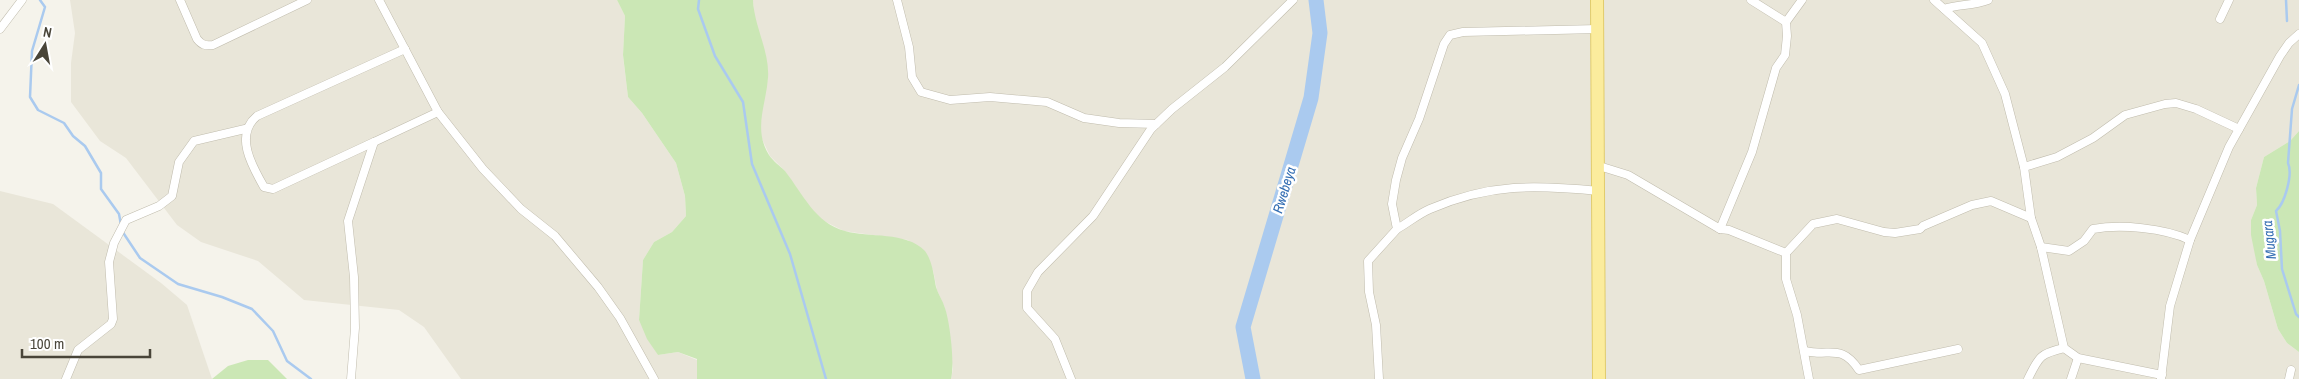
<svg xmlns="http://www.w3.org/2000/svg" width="2299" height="379" font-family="'Archivo Narrow',sans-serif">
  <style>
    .residential { fill: #e9e6d9 }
    .green { fill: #cbe7b5 }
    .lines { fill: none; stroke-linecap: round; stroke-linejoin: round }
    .stream { stroke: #aacaef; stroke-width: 2.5 }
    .river { stroke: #aacaef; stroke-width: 15 }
    .minor-casing { stroke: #c0bcad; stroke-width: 9 }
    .primary-casing { stroke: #e1cc6d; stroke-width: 14 }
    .minor { stroke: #fff; stroke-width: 8 }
    .primary { stroke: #fbec9d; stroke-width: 12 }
    .labels { text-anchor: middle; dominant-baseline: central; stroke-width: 5; stroke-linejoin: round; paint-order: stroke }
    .water-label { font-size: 14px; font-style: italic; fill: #346eb3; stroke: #fff }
  </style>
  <rect width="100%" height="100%" fill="#f5f3eb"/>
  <!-- residential -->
  <g class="residential">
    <polygon points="70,0 617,0 625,16 623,56 628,97 642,113 676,163 685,196 686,216 672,232 654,242 643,260 639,320 658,355 678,352 697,360 697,379 461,379 424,327 399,310 304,300 258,261 201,242 177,225 126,158 100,141 71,102 71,63 75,33"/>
    <polygon points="753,0 2299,0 2299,131 2290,141 2264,157 2256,188 2257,205 2251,220 2257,265 2264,281 2278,329 2287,343 2299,352 2299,379 951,379 953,369 945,308 937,290 933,270 908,240 844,231 822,220 808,205 784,170 770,156 761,137 760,115 768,77 765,55 754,15"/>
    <polygon points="0,191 53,204 161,283 187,305 212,379 0,379"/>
  </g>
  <!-- green -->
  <g class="green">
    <path d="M 617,0 L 753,0 C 754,26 770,52 768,78 C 766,105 753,129 769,155 C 773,161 780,166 785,171 C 803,194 815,223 845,231 C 869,238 906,231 925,251 C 932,260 934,276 936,287 C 938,294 943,301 945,308 C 950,323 955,364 951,379 L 697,379 L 697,359 L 678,352 L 658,355 L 647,339 L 639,320 L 643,260 L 654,242 L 672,232 L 686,216 L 685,196 L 676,163 L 642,113 L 628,97 L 623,55 L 625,16 Z"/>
    <polygon points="2299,131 2299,352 2287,343 2278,329 2264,281 2257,265 2251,235 2251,220 2257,205 2256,188 2264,157 2290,141"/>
    <polygon points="248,360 268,360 287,379 212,379 228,366"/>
  </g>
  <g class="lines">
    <!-- stream -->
    <g class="stream">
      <polyline points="40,0 45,7 32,51 30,97 38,110 64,123 73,136 85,146 101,173 101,189 119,214 121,225"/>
      <polyline points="699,0 698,9 715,56 743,102 752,164 790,254 826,379"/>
      <polyline points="2286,0 2287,21"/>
      <path d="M 2299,85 L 2292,109 L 2288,163 C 2293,174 2285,203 2276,211 L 2280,231 L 2282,269 L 2296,314 L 2299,317"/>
      <polyline points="122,231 140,258 178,284 222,297 252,309 273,331 287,361 311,379"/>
    </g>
    <!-- river -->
    <polyline class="river" points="1253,379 1243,327 1311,98 1320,33 1316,0"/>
    <!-- minor casing -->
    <g class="minor-casing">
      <g id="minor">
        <path d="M 180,0 L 197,39 C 202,45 205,46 213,45 L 307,0"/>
        <polyline points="379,0 438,112 483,169 521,209 555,236 598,287 620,318 654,379"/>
        <polyline points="897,0 909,47 912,77 921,92 950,100 990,97 1047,102 1084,118 1119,123 1156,124"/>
        <polyline points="1751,0 1786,22"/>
        <polyline points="1934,0 1982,43 2005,94 2024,167 2031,218"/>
        <path d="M 1944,9 C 1958,4 1973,6 1988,0"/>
        <polyline points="2220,19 2229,0"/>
        <polyline points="0,29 22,0"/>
        <path d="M 374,142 L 273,189 L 264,187 C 252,166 234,135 257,116 L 405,49"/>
        <polyline points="1599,166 1628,175 1720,229 1729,230 1786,253 1813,224 1837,219 1884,232 1895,233 1920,229 1923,226 1972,205 1991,201 2031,218 2041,247 2064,348 2078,358 2162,375"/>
        <polyline points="2024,167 2057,157 2093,138 2125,115 2165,104 2176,103 2196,109 2239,129"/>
        <path d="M 1397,229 C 1408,223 1418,214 1430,209 C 1490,183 1536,185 1599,191"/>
        <polyline points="1720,229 1752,152 1776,68 1785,55 1787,36 1786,22 1802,0"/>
        <path d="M 2041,247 L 2069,251 L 2084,241 L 2093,229 C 2121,224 2164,228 2190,240"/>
        <polyline points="1786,253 1786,279 1797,315 1809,379"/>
        <path d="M 1805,351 C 1830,357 1841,343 1859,370 L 1958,349"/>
        <polyline points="66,379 78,350 111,324 113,319 109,262 114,243 126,220 159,206 172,196 179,162 194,141 245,129"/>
        <polyline points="351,379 355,328 354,277 348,221 374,142 438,112"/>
        <polyline points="1071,379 1055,339 1027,308 1027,291 1038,272 1093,216 1151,129 1172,109 1225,67 1293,0"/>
        <polyline points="1379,379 1376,325 1369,292 1368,261 1397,229 1392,204 1396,180 1402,158 1419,119 1444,44 1450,35 1463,32 1598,29"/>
        <path d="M 2028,379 C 2039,357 2039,354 2064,348"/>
        <polyline points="2071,379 2078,358"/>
        <polyline points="2161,379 2170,306 2190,240 2229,147 2280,56 2289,43 2299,34"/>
        <polyline points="2289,379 2291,370"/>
      </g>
    </g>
    <!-- primary casing -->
    <g class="primary-casing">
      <polyline id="primary" points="1597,0 1599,379"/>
    </g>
    <!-- minor -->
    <use href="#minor" class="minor"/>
    <!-- primary -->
    <use href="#primary" class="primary"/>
  </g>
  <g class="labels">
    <!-- water labels -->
    <g class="water-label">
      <text transform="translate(1284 190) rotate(-73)">Rwebeya</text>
      <text transform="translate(2269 240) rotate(-96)">Mugara</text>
    </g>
  </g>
  <!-- north arrow -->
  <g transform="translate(45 45) rotate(11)" stroke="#ffffff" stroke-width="4" paint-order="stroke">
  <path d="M0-4L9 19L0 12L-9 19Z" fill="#494539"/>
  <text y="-8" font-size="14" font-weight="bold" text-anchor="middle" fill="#494539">N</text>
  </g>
  <!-- scale -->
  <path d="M22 349v8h128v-8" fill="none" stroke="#494539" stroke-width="2.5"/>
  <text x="30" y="349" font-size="15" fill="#494539" stroke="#ffffff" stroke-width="4" paint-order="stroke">100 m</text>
</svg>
